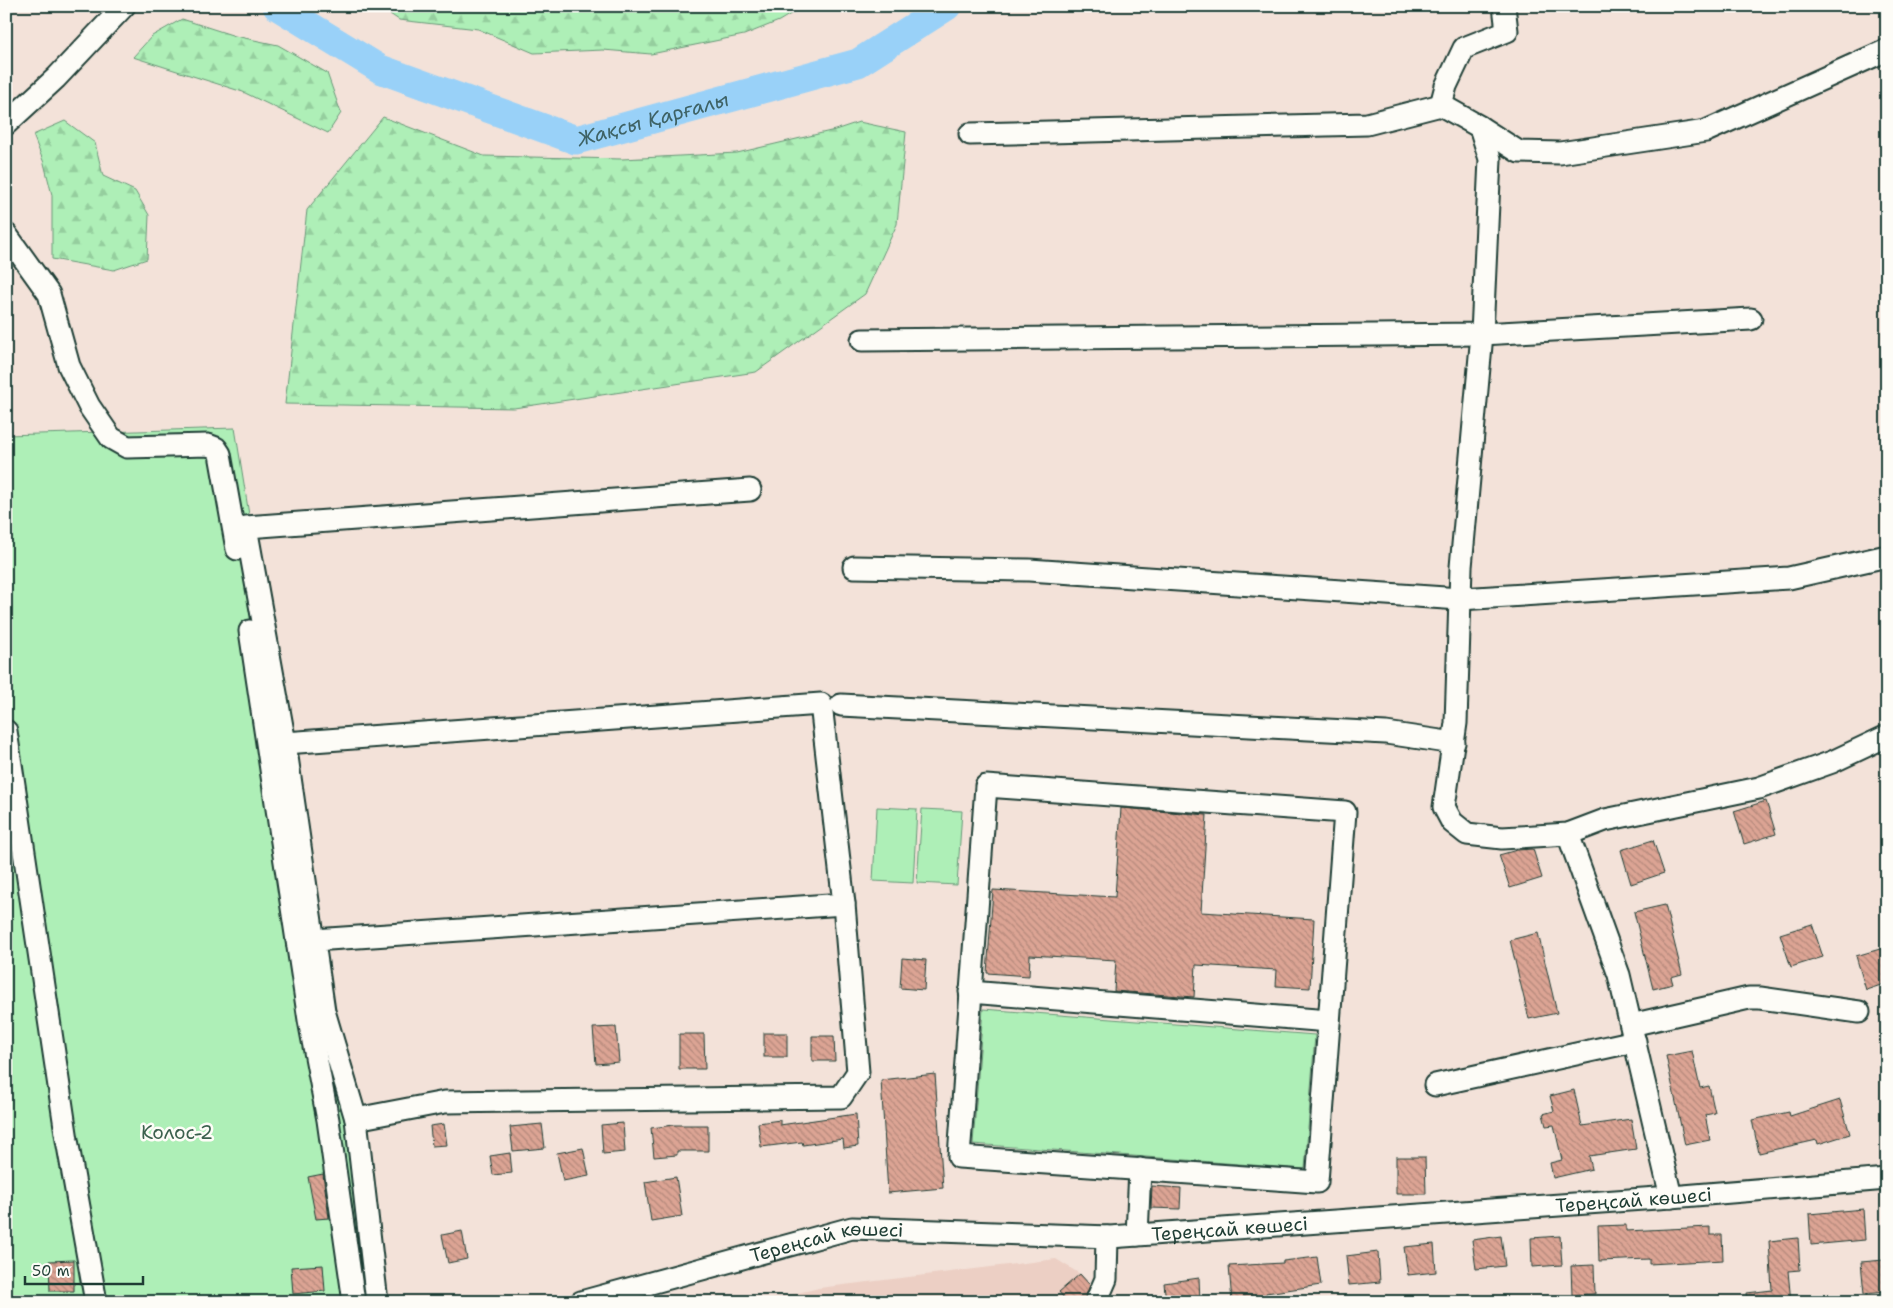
<svg xmlns="http://www.w3.org/2000/svg" width="1893" height="1308" font-family="'Shantell Sans',sans-serif">
  <style>
    .built { fill: #eccfc4 }
    .green { fill: #aeefb7; stroke: #669676 }
    .forest { fill: url(#forest-firs); stroke: #669676 }
    .lines { fill: none; stroke-linecap: round; stroke-linejoin: round }
    .river { stroke: #99d1f8; stroke-width: 29 }
    .building { fill: url(#building-back-hatch); stroke: #1f3d34 }
    .minor-casing { stroke: #1f3d34; stroke-width: 25 }
    .minor { stroke: #fdfcf7; stroke-width: 21 }
    .labels { text-anchor: middle; dominant-baseline: central; stroke-width: 5; stroke-linejoin: round; paint-order: stroke }
    .park-label { font-size: 19px; fill: #3c614e; stroke: #fdfcf7 }
    .street-label { font-size: 19px; fill: #1f3d34; stroke: #fdfcf7 }
    .water-label { font-size: 20px; font-style: italic; fill: #3e6265; stroke: #fdfcf7 }
  </style>
  <defs>
    <pattern id="forest-firs" width="22" height="20" patternUnits="userSpaceOnUse" patternTransform="scale(1.25)"><rect width="22" height="20" fill="#aeefb7"/><path d="M5 1l3.5 6h-7zM16 11l3.5 6h-7z" fill="#95ce9e"/></pattern>
    <pattern id="building-back-hatch" width="6" height="6" patternUnits="userSpaceOnUse" patternTransform="scale(1.25)"><rect width="6" height="6" fill="#dca494"/><path d="M-1 5l2 2M0 0l6 6M5-1l2 2" fill="none" stroke="#b2877a"/></pattern>
  </defs>
  <rect width="100%" height="100%" fill="#f3e2d9"/>
  <filter id="ink" filterUnits="userSpaceOnUse"><feTurbulence type="fractalNoise" baseFrequency=".02" numOctaves="2"/><feDisplacementMap in="SourceGraphic" scale="10" xChannelSelector="R" yChannelSelector="G"/><feConvolveMatrix kernelMatrix="1 2 1 2 8 2 1 2 1" color-interpolation-filters="sRGB"/></filter>
  <g filter="url(#ink)">
    <!-- built -->
    <polygon class="built" points="1056,1259 1080,1274 1096,1292 1089,1302 760,1302 819,1288"/>
    <!-- green -->
    <g class="green">
      <polygon points="235,428 376,1302 6,1302 6,435"/>
      <polygon points="877,807 917,809 913,883 873,881"/>
      <polygon points="922,809 962,811 957,885 917,883"/>
      <polygon points="983,1009 1315,1035 1305,1169 973,1144"/>
    </g>
    <!-- forest -->
    <g class="forest">
      <polygon points="378,6 481,6 488,9 585,6 656,10 681,6 804,6 779,21 744,35 651,54 603,50 534,53 478,29 399,20"/>
      <polygon points="182,19 235,36 278,45 327,73 341,113 328,133 243,92 133,57 152,36"/>
      <polygon points="383,117 484,156 622,159 737,153 835,130 859,122 906,132 897,224 865,294 756,372 514,408 285,404 307,210"/>
      <polygon points="65,121 95,143 103,176 135,191 149,215 147,259 114,270 52,259 52,195 44,163 33,135"/>
    </g>
    <g class="lines">
      <!-- river -->
      <path class="river" id="s1" d="M 277,6 L 380,69 L 576,140 L 858,63 L 947,6"/>
    </g>
    <!-- building -->
    <g class="building">
      <polygon points="1766,801 1776,834 1744,844 1734,811"/>
      <polygon points="1121,808 1207,815 1201,912 1314,919 1310,988 1276,986 1277,970 1196,965 1194,997 1114,991 1116,960 1030,955 1029,976 987,973 993,890 1115,897"/>
      <polygon points="1653,840 1664,873 1631,884 1621,850"/>
      <polygon points="1533,849 1542,878 1510,888 1499,855 1517,850"/>
      <polygon points="1665,905 1682,974 1671,977 1673,984 1653,989 1634,912"/>
      <polygon points="1812,924 1823,957 1791,967 1780,934"/>
      <polygon points="1538,933 1557,1013 1529,1019 1510,940"/>
      <polygon points="1887,947 1887,983 1866,990 1856,956"/>
      <polygon points="902,958 926,960 924,990 900,988"/>
      <polygon points="616,1027 619,1062 596,1064 593,1028"/>
      <rect x="764" y="1033" width="23" height="24"/>
      <polygon points="679,1034 704,1034 705,1069 679,1069"/>
      <polygon points="812,1036 834,1036 835,1061 812,1061"/>
      <polygon points="1692,1051 1700,1088 1709,1086 1715,1113 1705,1115 1710,1140 1685,1145 1666,1056"/>
      <polygon points="935,1074 943,1188 888,1193 881,1080"/>
      <polygon points="1574,1090 1582,1126 1631,1119 1636,1149 1589,1156 1592,1169 1553,1178 1550,1163 1562,1160 1554,1125 1546,1126 1543,1114 1554,1111 1550,1096"/>
      <polygon points="1840,1100 1850,1134 1818,1144 1817,1140 1759,1153 1752,1120 1789,1112 1790,1116"/>
      <polygon points="856,1114 858,1146 844,1148 843,1139 803,1145 802,1142 761,1147 758,1123 780,1120 780,1125"/>
      <polygon points="623,1123 625,1152 603,1154 601,1125"/>
      <polygon points="444,1124 447,1145 432,1146 430,1126"/>
      <polygon points="542,1124 545,1148 513,1151 510,1127"/>
      <polygon points="674,1125 708,1125 708,1151 677,1151 677,1155 654,1157 651,1128"/>
      <polygon points="583,1148 589,1176 563,1181 557,1153"/>
      <polygon points="510,1153 512,1173 493,1175 490,1156"/>
      <polygon points="1396,1157 1425,1157 1426,1194 1396,1194"/>
      <polygon points="323,1174 329,1218 316,1219 308,1177"/>
      <polygon points="676,1177 682,1216 651,1221 645,1182"/>
      <polygon points="1152,1186 1181,1188 1180,1209 1151,1208"/>
      <polygon points="1863,1209 1865,1240 1811,1245 1809,1214"/>
      <polygon points="1626,1225 1626,1231 1710,1227 1710,1235 1722,1235 1723,1260 1649,1264 1649,1259 1599,1261 1598,1226"/>
      <polygon points="462,1231 467,1259 448,1263 442,1235"/>
      <polygon points="1501,1236 1505,1266 1476,1269 1472,1240"/>
      <polygon points="1560,1236 1562,1265 1532,1267 1531,1238"/>
      <polygon points="1798,1238 1800,1270 1788,1271 1791,1302 1748,1302 1747,1293 1772,1290 1769,1241"/>
      <polygon points="1434,1244 1436,1272 1408,1275 1404,1247"/>
      <polygon points="1378,1252 1380,1282 1349,1285 1346,1256"/>
      <polygon points="1317,1257 1321,1285 1266,1293 1266,1302 1232,1302 1229,1266 1283,1263 1283,1261"/>
      <polygon points="74,1260 74,1291 50,1291 49,1261"/>
      <polygon points="1884,1260 1886,1292 1864,1294 1861,1262"/>
      <polygon points="323,1265 325,1291 293,1294 291,1267"/>
      <polygon points="1594,1265 1595,1294 1572,1295 1571,1266"/>
      <polygon points="1080,1274 1090,1285 1084,1302 1067,1302 1059,1292"/>
      <polygon points="1199,1278 1200,1302 1166,1302 1164,1283"/>
    </g>
    <g class="lines">
      <!-- minor casing -->
      <g class="minor-casing">
        <g id="minor">
          <polyline points="1441,105 1446,86 1464,48 1507,31 1504,6"/>
          <polyline points="6,124 56,78 124,6"/>
          <polyline points="1480,127 1490,159 1482,334 1461,567 1456,723 1444,807 1452,822 1467,834 1502,838 1568,834 1605,820 1759,788 1832,762 1887,736"/>
          <polyline points="970,134 1367,124 1441,105 1480,127 1519,152 1560,153 1706,131 1887,50"/>
          <polyline points="6,234 49,294 69,366 89,406 111,438 127,447 208,445 216,448 220,454 237,549"/>
          <polyline points="862,340 1482,334 1751,319"/>
          <polyline points="854,567 1029,570 1460,599 1789,578 1887,556"/>
          <polyline points="250,631 309,1020 328,1120 354,1302"/>
          <polyline points="841,705 1386,733 1454,743"/>
          <polyline points="6,731 67,1140 96,1302"/>
          <polyline points="285,743 324,1011 356,1119 377,1302"/>
          <polygon points="986,786 1345,812 1317,1182 959,1157"/>
          <polyline points="1568,834 1619,975 1671,1197"/>
          <polyline points="314,940 844,904"/>
          <polyline points="970,992 1329,1021"/>
          <polyline points="1631,1025 1749,998 1760,998 1859,1012"/>
          <polyline points="1435,1085 1635,1041"/>
          <polyline points="356,1119 445,1102 841,1097 858,1072 844,904 821,704 285,743 246,527 750,490"/>
          <polyline points="1137,1235 1140,1169"/>
          <path id="s2" d="M 581,1302 L 852,1228 L 1110,1237 L 1671,1197 L 1887,1179"/>
          <polyline points="1096,1302 1106,1279 1107,1237"/>
        </g>
      </g>
      <!-- minor -->
      <use href="#minor" class="minor"/>
    </g>
  </g>
  <g class="labels">
    <!-- park labels -->
    <g class="park-label">
      <text x="177" y="1132">Колос-2</text>
    </g>
    <!-- street labels -->
    <g class="street-label">
      <text stroke="none"><textPath href="#s2" startOffset="1064">Тереңсай көшесі</textPath></text>
      <text stroke="none"><textPath href="#s2" startOffset="659">Тереңсай көшесі</textPath></text>
      <text stroke="none"><textPath href="#s2" startOffset="254">Тереңсай көшесі</textPath></text>
    </g>
    <!-- water labels -->
    <g class="water-label">
      <text stroke="none"><textPath href="#s1" startOffset="409">Жақсы Қарғалы</textPath></text>
    </g>
  </g>
  <!-- margin -->
  <rect width="1893" height="1308" fill="none" stroke="#fdfcf7" stroke-width="25"/>
  <rect x="12" y="12" width="1868" height="1283" fill="none" stroke="#1f3d34" stroke-width="2" filter="url(#ink)"/>
  <!-- scale -->
  <path d="M25 1276v8h118v-8" fill="none" stroke="#1f3d34" stroke-width="2.5"/>
  <text x="32" y="1276" font-size="15" fill="#1f3d34" stroke="#fdfcf7" stroke-width="4" paint-order="stroke">50 m</text>
</svg>
